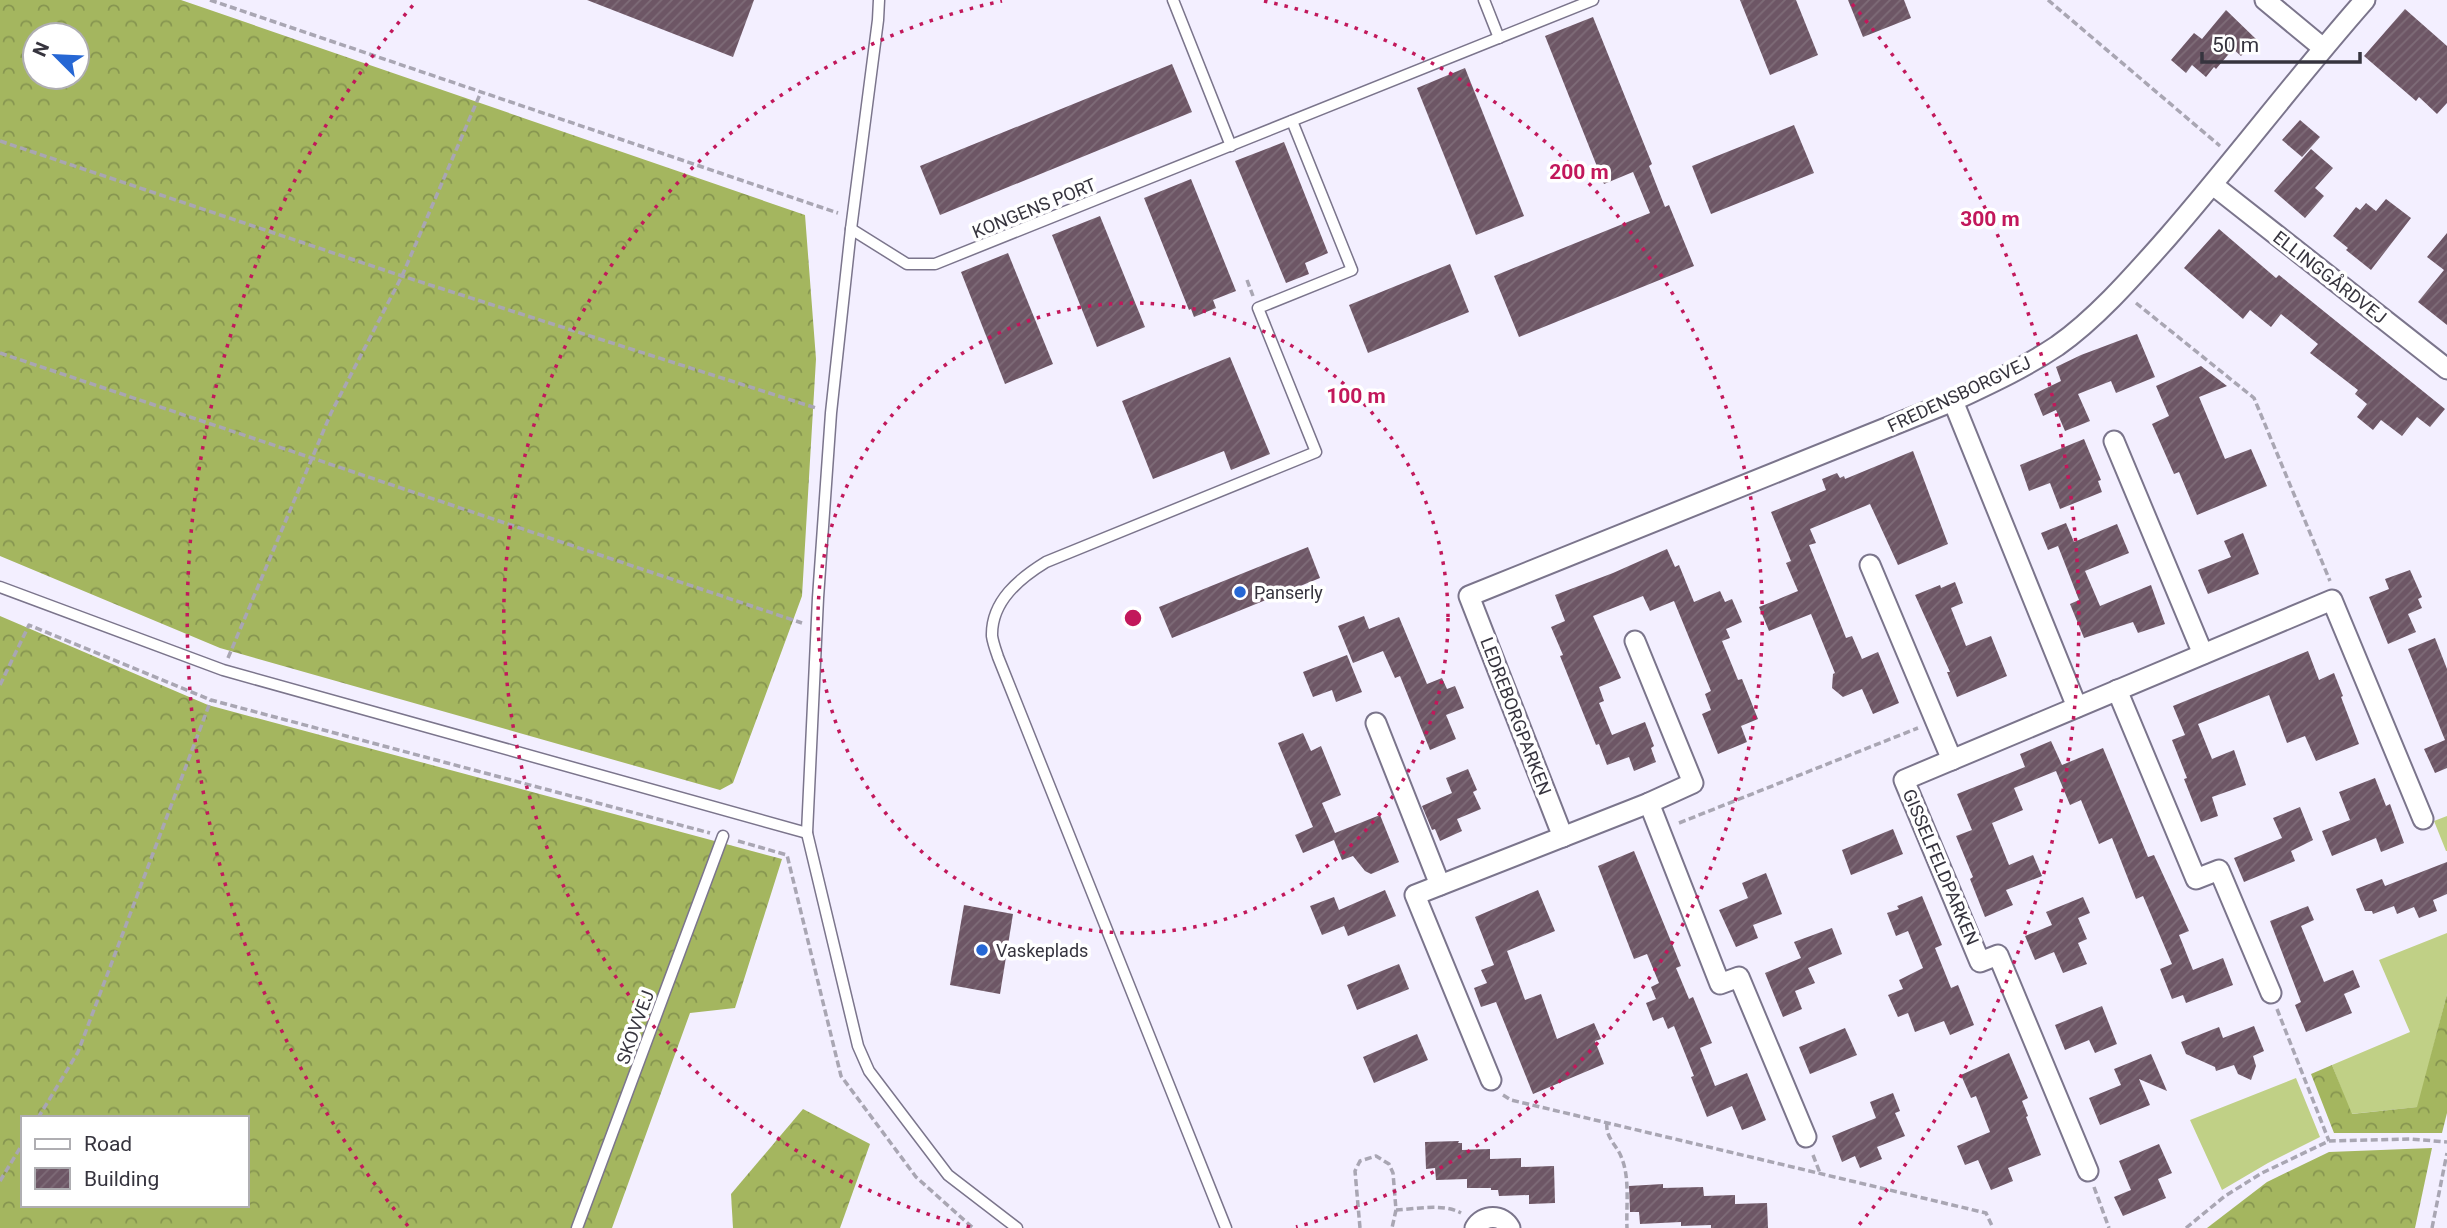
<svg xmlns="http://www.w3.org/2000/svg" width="2447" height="1228" font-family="Roboto,sans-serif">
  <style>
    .grass { fill: #c0d086 }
    .forest { fill: url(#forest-crowns); fill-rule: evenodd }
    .building { fill: url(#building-hatch) }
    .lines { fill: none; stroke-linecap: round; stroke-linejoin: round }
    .service-casing { stroke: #7b758c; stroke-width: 13 }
    .minor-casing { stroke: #7b758c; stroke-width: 23 }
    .path { stroke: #a9a6b3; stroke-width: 3.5; stroke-dasharray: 7 3.5; stroke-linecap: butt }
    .service { stroke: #fff; stroke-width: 10 }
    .minor { stroke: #fff; stroke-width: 19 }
    .ring { fill: none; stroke: #c2185b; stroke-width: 3.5; stroke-dasharray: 3.5 7 }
    .poi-dot { fill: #2667d4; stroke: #fff; stroke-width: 2.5 }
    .labels { text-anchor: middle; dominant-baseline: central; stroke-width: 7; stroke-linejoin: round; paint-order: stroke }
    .street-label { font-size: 18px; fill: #36343e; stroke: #fff }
    .poi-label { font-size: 18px; fill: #36343e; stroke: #fff; text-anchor: start }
    .centre { fill: #c2185b; stroke: #fff; stroke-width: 3.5 }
    .ring-label { font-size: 21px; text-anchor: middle; font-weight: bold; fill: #c2185b; stroke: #fff; stroke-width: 7; stroke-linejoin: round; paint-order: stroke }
  </style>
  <defs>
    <pattern id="forest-crowns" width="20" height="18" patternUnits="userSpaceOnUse" patternTransform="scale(1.75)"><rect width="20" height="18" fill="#a4b65f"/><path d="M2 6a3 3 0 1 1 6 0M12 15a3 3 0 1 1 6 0" fill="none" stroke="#869550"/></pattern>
    <pattern id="building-hatch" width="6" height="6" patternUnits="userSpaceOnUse" patternTransform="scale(1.75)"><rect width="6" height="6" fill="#6d5665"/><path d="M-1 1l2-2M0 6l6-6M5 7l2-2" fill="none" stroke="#7e6c78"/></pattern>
  </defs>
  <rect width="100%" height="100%" fill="#f3efff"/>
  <!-- grass -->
  <g class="grass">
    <polygon points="2447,816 2447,851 2446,851 2434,821"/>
    <polygon points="2447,933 2447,994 2418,1107 2351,1114 2332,1065 2410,1032 2379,960"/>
    <polygon points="2296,1078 2320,1137 2268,1163 2222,1190 2190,1120"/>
  </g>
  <!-- forest -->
  <g class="forest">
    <path d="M 0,0 L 181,0 L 805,215 L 816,359 L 802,596 L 733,783 L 720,790 L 220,648 L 0,556 ZM 77,35 L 77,77 L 35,77 L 35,35 Z"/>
    <path d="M 0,616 L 208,705 L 782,859 L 735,1008 L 690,1013 L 612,1228 L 0,1228 ZM 23,1118 L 247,1118 L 247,1205 L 23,1205 Z"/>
    <polygon points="2447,994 2447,1113 2442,1133 2334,1133 2311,1074 2332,1065 2352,1114 2417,1107"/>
    <polygon points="803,1109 870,1144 840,1228 733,1228 731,1194"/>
    <polygon points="2432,1148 2415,1228 2207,1228 2267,1182 2329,1152"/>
  </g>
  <!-- building -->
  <g class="building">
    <polygon points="587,0 754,0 733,57"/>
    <polygon points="1740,0 1796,0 1818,55 1770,75"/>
    <polygon points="1848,0 1904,0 1911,18 1863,37"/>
    <polygon points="2405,9 2447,46 2447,103 2437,114 2419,97 2416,101 2364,56"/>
    <polygon points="2226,10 2256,39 2241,56 2233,49 2216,69 2214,67 2206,77 2192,65 2186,73 2171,60 2194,33 2202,39"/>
    <polygon points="1593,17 1652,164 1649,166 1665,207 1669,205 1694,266 1519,337 1494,276 1650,213 1633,172 1604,184 1545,36"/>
    <polygon points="1172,64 1192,112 940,215 920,166"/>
    <polygon points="1465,68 1524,216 1476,235 1417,88"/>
    <polygon points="2300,120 2320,137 2302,157 2282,140"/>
    <polygon points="1794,125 1814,173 1711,214 1692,166"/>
    <polygon points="1284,142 1328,253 1305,263 1309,274 1286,283 1235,161"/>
    <polygon points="2311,149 2333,168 2315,188 2324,196 2305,218 2274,191"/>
    <polygon points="1191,179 1236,291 1213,300 1216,308 1194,317 1191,309 1189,310 1144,198"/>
    <polygon points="2386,199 2411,218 2371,270 2346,250 2348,248 2333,236 2356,207 2360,210 2366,203 2376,211"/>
    <polygon points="1100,216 1145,327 1097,347 1052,235"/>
    <polygon points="2219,229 2276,278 2279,275 2445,409 2430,427 2417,417 2402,436 2381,420 2373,430 2357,417 2367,404 2355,394 2358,390 2310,353 2318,344 2281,314 2271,327 2250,310 2243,319 2184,268"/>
    <polygon points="2447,233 2447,325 2418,302 2444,270 2427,257"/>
    <polygon points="1008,253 1053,364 1005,384 961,272"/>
    <polygon points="1450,264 1469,312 1368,353 1349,305"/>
    <polygon points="2137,334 2155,377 2116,393 2111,381 2078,394 2090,421 2065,431 2056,410 2043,416 2034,394 2061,381 2056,367 2081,355"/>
    <polygon points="1230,357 1270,454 1231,470 1224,451 1153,479 1122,401"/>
    <polygon points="2201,366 2227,386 2199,397 2225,459 2251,449 2267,486 2197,515 2179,472 2174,474 2152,424 2169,416 2156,386"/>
    <polygon points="2084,439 2101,480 2098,481 2102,492 2060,509 2050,483 2029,491 2020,465"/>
    <polygon points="1913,451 1948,544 1898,565 1870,504 1810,529 1816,543 1809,545 1846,638 1852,636 1862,659 1878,652 1899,703 1873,714 1862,689 1843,697 1832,688 1833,674 1835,673 1811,614 1769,631 1759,607 1798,591 1786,563 1791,561 1771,512 1826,490 1822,479 1837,473 1840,478 1844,476 1845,479"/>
    <polygon points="2066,523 2074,542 2117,524 2129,553 2085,571 2100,606 2151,585 2165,624 2138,633 2133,622 2084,638 2070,604 2079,600 2058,546 2048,550 2041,533"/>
    <polygon points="2243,533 2259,574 2208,594 2198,570 2231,557 2224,541"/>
    <polygon points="1308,547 1320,578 1172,638 1159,607"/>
    <polygon points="1667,549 1675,567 1679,565 1694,602 1720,591 1725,602 1732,599 1742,622 1726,629 1730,638 1722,641 1738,680 1742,679 1758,719 1741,726 1747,742 1718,754 1702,714 1711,710 1705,694 1711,691 1674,601 1650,611 1643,596 1593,616 1621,678 1599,687 1604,701 1599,703 1612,735 1645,722 1654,746 1651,748 1656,762 1634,771 1629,757 1607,765 1599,744 1596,745 1560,656 1563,655 1551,627 1565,621 1555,595 1613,573"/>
    <polygon points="2410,570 2422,597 2418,599 2422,608 2408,614 2416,632 2388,644 2369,597 2389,589 2385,579"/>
    <polygon points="1955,582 1963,603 1951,608 1966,646 1991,636 2007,676 1957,697 1947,672 1950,672 1915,595 1940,585 1941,588"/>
    <polygon points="1364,616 1369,629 1399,617 1427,684 1442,678 1447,689 1455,686 1464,708 1446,715 1456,739 1430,750 1400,676 1395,678 1383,651 1353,663 1338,626"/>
    <polygon points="2435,638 2447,669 2447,768 2435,773 2424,749 2445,740 2408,649"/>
    <polygon points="2308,651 2319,680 2334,673 2343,696 2341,697 2359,744 2316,761 2305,736 2287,743 2269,695 2198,724 2212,759 2234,750 2246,785 2212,797 2218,816 2201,822 2184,779 2187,778 2172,740 2185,735 2173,706"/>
    <polygon points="1347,655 1362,692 1336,702 1332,690 1313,697 1303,672"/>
    <polygon points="1303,733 1311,751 1321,746 1341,795 1322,803 1335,833 1380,815 1399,862 1371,874 1365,871 1353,856 1342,860 1334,840 1303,853 1295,835 1313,827 1278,743"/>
    <polygon points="2051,741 2062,765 2103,748 2148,857 2154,855 2189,931 2179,935 2193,970 2223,958 2233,985 2186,1003 2183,995 2172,999 2160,969 2172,964 2143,896 2136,899 2112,838 2099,844 2081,800 2070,805 2056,771 2014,788 2023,810 1992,823 2009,865 2033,855 2042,876 2006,890 2013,905 1985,917 1970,879 1973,877 1956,836 1972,830 1957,794 2025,767 2020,754"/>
    <polygon points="1468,769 1477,790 1473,792 1481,809 1457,819 1462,831 1440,841 1435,829 1432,830 1422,806 1452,793 1446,778"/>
    <polygon points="2375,778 2386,806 2390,804 2404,843 2381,852 2376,838 2332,856 2322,831 2350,820 2339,792"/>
    <polygon points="2300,807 2313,840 2291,851 2295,861 2244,882 2234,858 2282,838 2273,818"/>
    <polygon points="1893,829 1903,854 1851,875 1842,850"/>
    <polygon points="1634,851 1681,966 1676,968 1689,999 1693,997 1712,1043 1700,1048 1715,1086 1747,1073 1766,1120 1750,1127 1742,1130 1732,1106 1707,1117 1691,1077 1694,1076 1674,1026 1668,1029 1663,1017 1653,1021 1646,1003 1656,999 1651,987 1659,983 1647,954 1634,959 1598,866"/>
    <polygon points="2447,862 2447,894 2433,900 2437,911 2419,918 2414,907 2397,914 2394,906 2373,914 2372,911 2365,911 2356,889 2382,879 2385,886"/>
    <polygon points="1766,873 1782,914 1753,925 1758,938 1736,947 1719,910 1748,898 1742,883"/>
    <polygon points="1385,890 1396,916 1348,936 1344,926 1322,935 1310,906 1334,897 1339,910"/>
    <polygon points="1538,890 1555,931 1507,951 1525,1000 1541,994 1557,1039 1594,1023 1601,1039 1595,1041 1604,1064 1533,1094 1496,1002 1481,1007 1474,988 1487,983 1481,970 1494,965 1475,917"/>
    <polygon points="1922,896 1942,945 1935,948 1951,988 1958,985 1974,1025 1950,1035 1944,1021 1915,1032 1908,1013 1898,1017 1888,995 1903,989 1899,980 1923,968 1908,931 1896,936 1887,913 1899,909 1897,906"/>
    <polygon points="2083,897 2090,913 2078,918 2087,939 2078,943 2087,964 2063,973 2054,952 2035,960 2025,936 2052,925 2046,912"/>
    <polygon points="964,905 1013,914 1000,994 950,985"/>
    <polygon points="2308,906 2314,920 2301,926 2324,982 2353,970 2360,987 2344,994 2352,1013 2306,1032 2295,1005 2301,1002 2270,921"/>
    <polygon points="1832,928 1842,954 1808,968 1815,983 1795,991 1802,1009 1783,1017 1765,973 1801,958 1794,942"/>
    <polygon points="1399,964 1409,989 1357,1010 1347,985"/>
    <polygon points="2102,1006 2117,1044 2095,1053 2089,1040 2065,1050 2055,1025"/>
    <polygon points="2254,1026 2264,1051 2253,1056 2256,1066 2251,1080 2238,1074 2234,1065 2216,1071 2215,1067 2186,1054 2181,1042 2219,1027 2223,1038"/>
    <polygon points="1845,1028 1857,1055 1810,1074 1799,1047"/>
    <polygon points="1417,1034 1428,1060 1374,1083 1363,1057"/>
    <polygon points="2009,1053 2028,1098 2022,1101 2028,1116 2026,1117 2041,1155 2008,1168 2013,1181 1991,1190 1978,1160 1965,1165 1957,1146 1990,1132 1976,1096 1971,1098 1961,1075"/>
    <polygon points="2151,1054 2167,1091 2139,1079 2150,1105 2100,1125 2089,1098 2121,1085 2114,1069"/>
    <polygon points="1893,1093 1900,1111 1895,1113 1905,1136 1877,1147 1882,1159 1860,1168 1855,1156 1842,1162 1832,1136 1876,1118 1870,1102"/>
    <polygon points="1459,1141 1458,1143 1462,1143 1462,1150 1490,1149 1490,1159 1521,1158 1521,1167 1554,1166 1555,1203 1529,1204 1529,1195 1499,1196 1498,1190 1491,1190 1491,1188 1467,1188 1467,1179 1436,1180 1435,1168 1426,1169 1425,1142"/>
    <polygon points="2159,1144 2172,1173 2158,1179 2166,1198 2123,1216 2114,1197 2131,1190 2119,1161"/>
    <polygon points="1663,1184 1663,1188 1703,1187 1704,1196 1735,1195 1735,1204 1767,1203 1768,1228 1711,1228 1711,1225 1681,1226 1681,1222 1640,1224 1639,1212 1630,1212 1629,1186"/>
  </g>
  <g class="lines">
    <!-- service casing -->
    <g class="service-casing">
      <g id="service">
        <polyline points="879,0 878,20 851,229 831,413 818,598 807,833 858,1046 869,1071 948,1175 1017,1228"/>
        <polyline points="1173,0 1231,146"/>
        <polyline points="1484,0 1499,38"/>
        <polyline points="851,229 907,264 935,264 1593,0"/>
        <polyline points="0,587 223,670 807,833"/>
        <polyline points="577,1228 723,836"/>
        <path d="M 1226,1228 L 998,657 C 996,651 993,643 992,636 C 991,601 1020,578 1046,562 L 1316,452 L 1258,308 L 1352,270 L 1292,121"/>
      </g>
    </g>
    <!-- minor casing -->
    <g class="minor-casing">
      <g id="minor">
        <polyline points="2265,0 2323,48"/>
        <polyline points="2213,185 2447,369"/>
        <polyline points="1953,401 2077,707"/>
        <polyline points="2114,441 2203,654"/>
        <polyline points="1870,565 1952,760"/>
        <polyline points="1635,641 1693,783 1649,803"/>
        <polyline points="2117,690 2196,879 2219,870 2271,993"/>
        <polyline points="1376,723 1440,885"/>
        <path d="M 1563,837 L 1469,596 L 1953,401 C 1989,384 2024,368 2057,346 C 2097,318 2135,274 2167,238 C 2235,160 2297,77 2365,0"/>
        <polyline points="1491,1080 1415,895 1649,803 1720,984 1739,977 1806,1137"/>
        <polyline points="2088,1171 1998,955 1980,962 1904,780 2332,600 2423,819"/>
        <path d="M 1475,1228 C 1483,1214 1503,1214 1510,1228"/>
      </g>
    </g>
    <!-- path -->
    <g class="path">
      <polyline points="210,0 838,213"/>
      <polyline points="2048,0 2220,146"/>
      <polyline points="0,141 402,276 816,408"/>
      <polyline points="1247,280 1253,296"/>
      <polyline points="2136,303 2254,398 2330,581"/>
      <polyline points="0,353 802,623"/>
      <polyline points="228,658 331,413 402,276 481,92"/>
      <polyline points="0,685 29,625 211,700 710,833"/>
      <polyline points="1679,823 1918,728"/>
      <polyline points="738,841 787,855 841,1076 916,1177 973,1228"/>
      <polyline points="2277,1009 2329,1141"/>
      <polyline points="1503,1095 1511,1100 1986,1213 1993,1228"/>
      <polyline points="38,1118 78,1052 211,700"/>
      <path d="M 1607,1123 C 1605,1138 1618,1146 1622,1159 C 1630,1179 1626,1207 1627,1228"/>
      <polyline points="1813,1155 1820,1173"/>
      <polyline points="0,1181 23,1143"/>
      <polyline points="2094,1187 2109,1228"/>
      <path d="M 1396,1210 C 1416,1209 1443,1203 1461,1213"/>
      <polyline points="1360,1228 1355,1171 1360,1161 1376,1156 1389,1164 1393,1173 1396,1210 1392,1228"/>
      <polyline points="2186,1228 2225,1196 2262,1173 2329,1141 2411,1139 2447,1142"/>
      <polyline points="2432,1228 2447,1153"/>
    </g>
    <!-- service -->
    <use href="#service" class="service"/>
    <!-- minor -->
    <use href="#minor" class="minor"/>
  </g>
  <!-- distance rings -->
  <g class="ring">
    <circle cx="1133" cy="618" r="315"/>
    <path d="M970 1227A631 631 0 0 1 1002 1M1264 1A631 631 0 0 1 1296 1227"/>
    <path d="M408 1226A946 946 0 0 1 414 4M1852 4A946 946 0 0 1 1858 1226"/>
  </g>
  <!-- markers -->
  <g class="poi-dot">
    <circle cx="1240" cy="592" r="7"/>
    <circle cx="982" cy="950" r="7"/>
  </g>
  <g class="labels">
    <!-- street labels -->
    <g class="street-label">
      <text transform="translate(1034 208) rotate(-22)">KONGENS PORT</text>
      <text transform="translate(2330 277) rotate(38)">ELLINGGÅRDVEJ</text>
      <text transform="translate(1959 394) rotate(-25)">FREDENSBORGVEJ</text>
      <text transform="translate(1516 716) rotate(69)">LEDREBORGPARKEN</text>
      <text transform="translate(1941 867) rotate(67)">GISSELFELDPARKEN</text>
      <text transform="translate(635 1027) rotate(-70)">SKOVVEJ</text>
    </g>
    <!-- poi labels -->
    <g class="poi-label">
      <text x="1254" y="592">Panserly</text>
      <text x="996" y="950">Vaskeplads</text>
    </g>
  </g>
  <circle cx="1133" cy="618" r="10" class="centre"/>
  <g class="ring-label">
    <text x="1579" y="179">200 m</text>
    <text x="1990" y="226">300 m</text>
    <text x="1356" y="403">100 m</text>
  </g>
  <!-- legend -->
  <rect x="21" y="1116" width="228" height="91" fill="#ffffff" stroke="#afaeb2" stroke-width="2"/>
  <rect x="35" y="1139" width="35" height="10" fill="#ffffff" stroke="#afaeb2" stroke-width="2"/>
  <text x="84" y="1151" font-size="21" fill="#36343e">Road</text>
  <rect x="35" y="1168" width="35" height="21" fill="url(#building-hatch)" stroke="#afaeb2" stroke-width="2"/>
  <text x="84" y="1186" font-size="21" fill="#36343e">Building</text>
  <!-- north arrow -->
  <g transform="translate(56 56) rotate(294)"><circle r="33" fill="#ffffff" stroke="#afaeb2" stroke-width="2"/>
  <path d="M0-5L12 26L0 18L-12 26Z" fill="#2667d4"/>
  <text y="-10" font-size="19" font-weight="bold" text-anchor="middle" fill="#36343e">N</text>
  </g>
  <!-- scale -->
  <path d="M2202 52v10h158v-10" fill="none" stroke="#36343e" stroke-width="3.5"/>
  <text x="2212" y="52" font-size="21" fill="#36343e" stroke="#ffffff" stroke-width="5" paint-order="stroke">50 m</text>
</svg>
